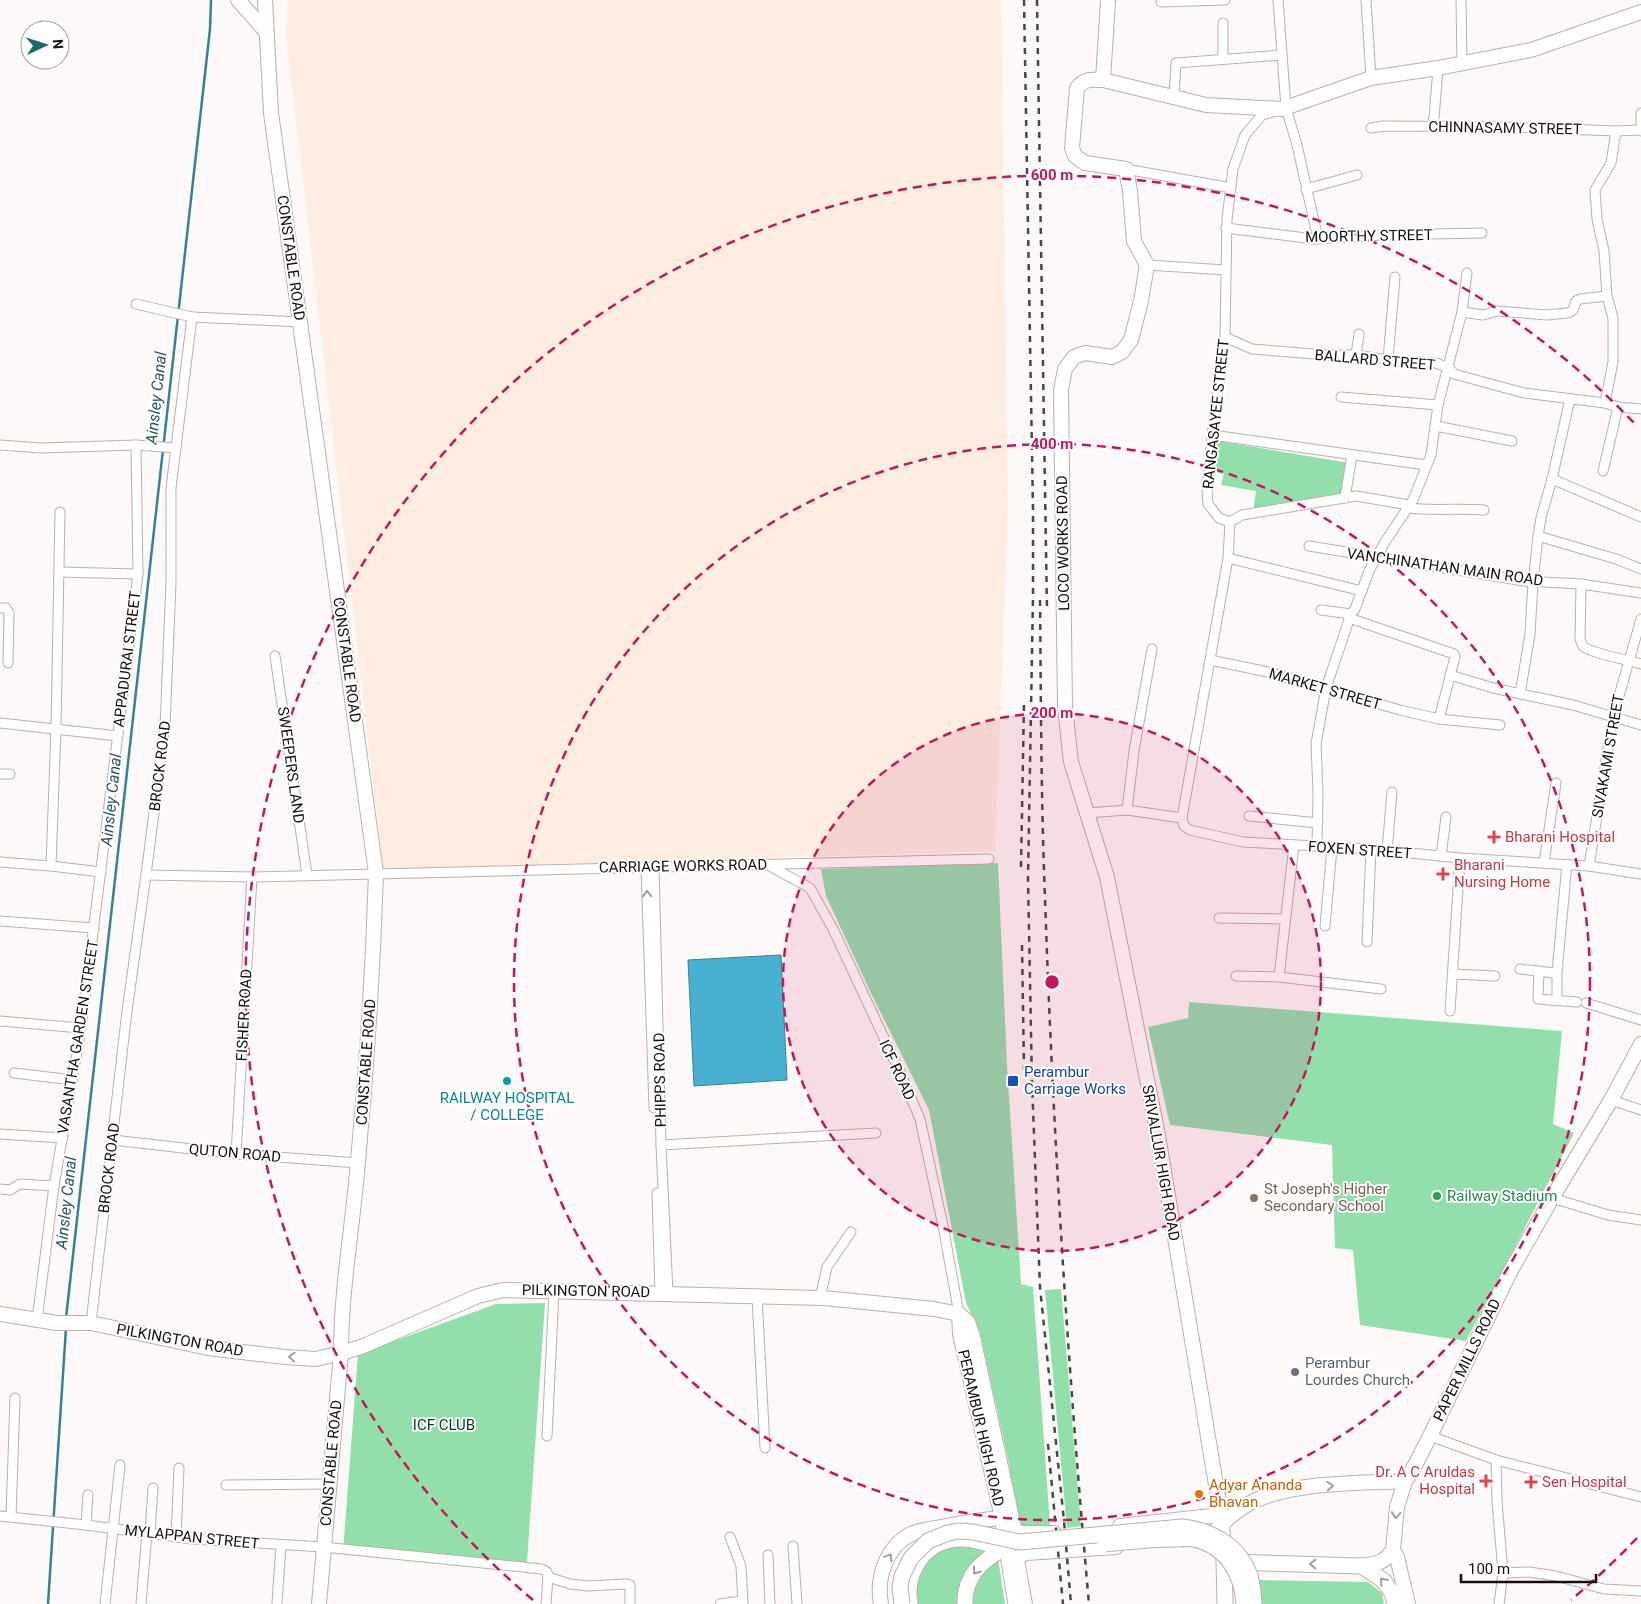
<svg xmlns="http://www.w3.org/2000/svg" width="1641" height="1604" font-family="Roboto,sans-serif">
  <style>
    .industrial { fill: #fcede0 }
    .green { fill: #92dfac }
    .water { fill: #49b0d2; stroke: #398097 }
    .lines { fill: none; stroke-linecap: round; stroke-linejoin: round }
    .stream { stroke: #398097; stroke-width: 2.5 }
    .street-casing { stroke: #bfaea7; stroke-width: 11 }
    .secondary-casing { stroke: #bfaea7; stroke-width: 16 }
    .primary-casing { stroke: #bfaea7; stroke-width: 17 }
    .street { stroke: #fff; stroke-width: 9 }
    .secondary { stroke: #fff; stroke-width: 14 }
    .primary { stroke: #fff; stroke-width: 15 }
    .rail { stroke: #4b4644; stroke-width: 2.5; stroke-dasharray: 6 6; stroke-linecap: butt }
    .primary-bridge-casing { stroke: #bfaea7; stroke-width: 17; stroke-linecap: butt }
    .primary-bridge { stroke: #fff; stroke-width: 15 }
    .oneway { stroke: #a19f9e }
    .ring { fill: none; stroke: #c2185b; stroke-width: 2.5; stroke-dasharray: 9 6 }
    .health-dot { fill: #e0444e; stroke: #fff; stroke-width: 2 }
    .culture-dot { fill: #0f9aa8; stroke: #fff; stroke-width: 2 }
    .transit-dot { fill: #1a4fb4; stroke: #fff; stroke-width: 2 }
    .leisure-dot { fill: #2e9e5b; stroke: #fff; stroke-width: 2 }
    .education-dot { fill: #8d6e63; stroke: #fff; stroke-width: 2 }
    .worship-dot { fill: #6b7280; stroke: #fff; stroke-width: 2 }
    .food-dot { fill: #e8710a; stroke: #fff; stroke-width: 2 }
    .labels { text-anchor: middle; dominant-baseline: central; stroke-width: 4; stroke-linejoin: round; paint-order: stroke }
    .street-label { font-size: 15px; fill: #15100d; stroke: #fff }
    .health-label { font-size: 15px; fill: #be3a42; stroke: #fff; text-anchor: start }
    .transit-label { font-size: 15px; fill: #164399; stroke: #fff; text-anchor: start }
    .culture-label { font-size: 15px; fill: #0d838f; stroke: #fff }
    .education-label { font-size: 15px; fill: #785e54; stroke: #fff; text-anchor: start }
    .leisure-label { font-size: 15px; fill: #27864d; stroke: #fff; text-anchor: start }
    .worship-label { font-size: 15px; fill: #5b616d; stroke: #fff; text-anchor: start }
    .park-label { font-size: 15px; fill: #003e1f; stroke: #fff }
    .food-label { font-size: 15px; fill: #c56008; stroke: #fff; text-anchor: start }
    .water-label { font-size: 16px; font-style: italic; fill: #295464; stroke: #fff }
    .centre { fill: #c2185b; stroke: #fff; stroke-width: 2.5 }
    .ring-label { font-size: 15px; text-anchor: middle; font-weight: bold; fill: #c2185b; stroke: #fff; stroke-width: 4; stroke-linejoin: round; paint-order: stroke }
  </style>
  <rect width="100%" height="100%" fill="#fdf9f8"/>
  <!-- industrial -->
  <polygon class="industrial" points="288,0 1001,0 1008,509 995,851 383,869 286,36"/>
  <!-- green -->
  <g class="green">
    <polygon points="1218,441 1349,463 1345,493 1253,512 1256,491 1221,485 1224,474 1215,472"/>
    <polygon points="998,863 1007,1065 1021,1284 1033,1287 1050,1525 1018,1528 1009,1464 980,1332 966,1303 929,1110 871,993 826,896 821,869"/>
    <polygon points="1189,1002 1562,1031 1553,1124 1574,1133 1466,1341 1360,1325 1353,1250 1335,1248 1332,1145 1170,1125 1148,1027 1188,1018"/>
    <polygon points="1061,1289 1081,1526 1067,1528 1045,1290"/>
    <polygon points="545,1303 527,1562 343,1552 358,1354 496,1304"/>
    <polygon points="962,1544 997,1552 1005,1604 917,1604 914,1571 930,1552"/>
    <polygon points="1252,1580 1368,1582 1382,1593 1384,1604 1255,1604"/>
  </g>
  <!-- water -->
  <polygon class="water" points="781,955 787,1080 694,1086 688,960"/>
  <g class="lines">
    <!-- stream -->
    <g class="stream">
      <polyline points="66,1318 210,29 211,0"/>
      <polyline points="48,1604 66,1328"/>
    </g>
    <!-- street casing -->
    <g class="street-casing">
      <g id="street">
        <polyline points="1278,0 1286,108 1297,145 1318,239"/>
        <polyline points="1366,0 1371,78"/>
        <polyline points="1461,0 1462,63"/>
        <polyline points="1161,2 1225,0"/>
        <polyline points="1223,59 1223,23"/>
        <polyline points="1174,97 1176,63 1282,55"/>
        <polyline points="1641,113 1641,131"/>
        <polyline points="1431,127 1434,118 1438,68"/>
        <polyline points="1371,128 1384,126 1512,127 1616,131 1640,130"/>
        <polyline points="1126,169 1231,188"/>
        <polyline points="1306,189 1357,175"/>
        <polyline points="1226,228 1314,239 1383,235 1482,233"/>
        <polyline points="1147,265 1226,270"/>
        <polyline points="136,304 192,317"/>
        <polyline points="1462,312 1483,315 1497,311 1547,315 1568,313 1573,310 1576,301 1580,299 1607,296"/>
        <polyline points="1225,337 1252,349 1327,355 1356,355 1388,360 1436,363 1449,368 1454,374 1524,393 1605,403 1618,407 1641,409"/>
        <polyline points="1356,355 1359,334"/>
        <polyline points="1388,360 1395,277"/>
        <polyline points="1341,397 1438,405"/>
        <polyline points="1570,399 1552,479 1641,517"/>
        <polyline points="1605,403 1613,362 1613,318 1607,296 1604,251 1597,219 1595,190 1611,163 1616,131"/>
        <polyline points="1436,426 1512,441"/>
        <polyline points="1212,435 1426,465"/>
        <polyline points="0,445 41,448 136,445 176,448"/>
        <polyline points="1603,471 1618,407"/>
        <polyline points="1345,498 1352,455"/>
        <path d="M 1406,508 C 1432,511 1458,508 1484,510"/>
        <polyline points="1230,522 1242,515 1356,496 1409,505"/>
        <polyline points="1538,536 1616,559 1641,569"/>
        <polyline points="1309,546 1524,581 1581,584 1641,593"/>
        <polyline points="1228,558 1362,591"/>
        <polyline points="60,572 138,574"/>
        <path d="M 1581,584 L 1580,639 C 1581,641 1582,644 1583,646 C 1589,653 1629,660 1641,664"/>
        <polyline points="0,608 6,608 9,613 8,663"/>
        <polyline points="1321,610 1351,614"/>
        <polyline points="1349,618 1454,654 1455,657 1439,719"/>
        <polyline points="275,656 307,875"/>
        <polyline points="1210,660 1268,672 1400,710 1439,719 1500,725"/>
        <polyline points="1450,675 1493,688 1573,705 1641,725"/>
        <polyline points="1520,694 1530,634 1533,582 1538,536 1541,518 1552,479"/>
        <polyline points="0,723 118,736"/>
        <polyline points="0,774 10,774"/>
        <polyline points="1127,810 1134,751 1152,649"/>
        <polyline points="1087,813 1127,810 1182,818 1184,826 1190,830 1243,842 1371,849 1460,858 1589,866 1641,874"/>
        <polyline points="1249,816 1318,823"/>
        <polyline points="1182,818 1228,558 1230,522 1219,518 1208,504 1207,490 1212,435 1225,337 1227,219 1233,169 1245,135 1262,115 1273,112"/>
        <polyline points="1317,846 1318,793 1316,744 1326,688 1351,614 1355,609 1369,571 1385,542 1413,500 1431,455 1438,405 1462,312 1467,273"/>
        <polyline points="1387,851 1392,792"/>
        <polyline points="1441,856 1446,817"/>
        <polyline points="0,862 51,866 101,872"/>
        <polyline points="1544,863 1556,783"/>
        <polyline points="766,864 810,888 833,929 899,1070 920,1119 943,1226 959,1314"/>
        <polyline points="51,866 56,728 60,512"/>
        <polyline points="646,866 654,1108"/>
        <polyline points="1589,866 1613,717 1641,619"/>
        <polyline points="654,867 661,1145 668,1293"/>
        <polyline points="146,875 252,877 989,859"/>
        <polyline points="1219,918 1285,919"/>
        <polyline points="0,921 94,928"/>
        <polyline points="1325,926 1332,848"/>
        <polyline points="1367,942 1371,849"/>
        <polyline points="1520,969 1554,973 1557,972 1567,864"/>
        <polyline points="1539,971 1538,999 1577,1002"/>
        <polyline points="1453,974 1495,976"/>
        <polyline points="1236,976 1279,977 1381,989"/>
        <polyline points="1279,977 1294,845"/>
        <polyline points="1557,1001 1557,972"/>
        <polyline points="1586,1003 1641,1020"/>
        <polyline points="1450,1011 1460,858"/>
        <polyline points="0,1021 81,1028"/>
        <polyline points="14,1073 73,1080"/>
        <polyline points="1611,1100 1641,1110"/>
        <polyline points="0,1134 63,1138"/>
        <polyline points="113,1140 236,1154 358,1163"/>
        <polyline points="661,1145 876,1133"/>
        <polyline points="236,1154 252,877"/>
        <polyline points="0,1189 10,1190 20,1184 54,1186"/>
        <polyline points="657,1193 660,1293"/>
        <polyline points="1552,1198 1608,1215 1641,1220"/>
        <polyline points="757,1296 765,1448"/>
        <polyline points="820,1298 827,1267 851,1232"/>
        <polyline points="37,1320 54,1186 81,1028 138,574 136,445"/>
        <polyline points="91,1323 127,1011 146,875 165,726 171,583 171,488 192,317 301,322"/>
        <polyline points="547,1436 554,1291"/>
        <polyline points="1430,1436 1496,1460 1641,1497"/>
        <polyline points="1496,1460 1497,1501 1503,1573 1499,1604"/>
        <polyline points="226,1485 329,1484"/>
        <polyline points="0,1516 86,1525 192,1539 323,1547 542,1569 547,1572 548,1577 546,1604"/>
        <polyline points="11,1517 15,1398"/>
        <polyline points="86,1525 88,1495"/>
        <polyline points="150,1533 153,1488"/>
        <polyline points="176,1536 179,1468"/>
        <polyline points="730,1537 741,1566 743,1604"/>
        <polyline points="793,1546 797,1604"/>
        <polyline points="768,1555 770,1604"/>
        <polyline points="1503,1573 1529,1572 1556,1576 1604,1589 1641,1591"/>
        <polyline points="548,1577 570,1584 588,1586 627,1584 630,1585 630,1604"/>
        <polyline points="277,1603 281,1546"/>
        <polyline points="105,1604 120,1465"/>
        <polyline points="141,1604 147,1533"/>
        <polyline points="720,1604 742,1601"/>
      </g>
    </g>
    <!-- secondary casing -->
    <g class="secondary-casing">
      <g id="secondary">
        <polyline points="238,0 267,33"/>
        <path d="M 265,0 L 271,113 L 376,873 C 373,970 367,1065 358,1161 C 353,1225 341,1289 341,1353 L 319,1604"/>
        <path d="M 1108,0 L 1103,80 C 1091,80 1085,78 1077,88 L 1072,148 L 1075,156 L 1085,163 L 1126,169 L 1130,191 L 1134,241 L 1147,265 L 1141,301 L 1131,340 L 1122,352 L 1112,357 L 1085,353 L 1074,357 L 1065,369 L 1061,390 L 1065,707 L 1071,762 L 1107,877 L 1158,1135 L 1221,1515 L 1120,1526"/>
        <polyline points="1103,80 1206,105 1282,109 1371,78 1438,68 1531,50 1641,12"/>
        <polyline points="0,1314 57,1323 91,1323 208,1348 285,1357 316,1359 341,1353 361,1347 478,1296 503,1290 824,1298 934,1309 959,1314 968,1322 973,1337 1015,1532"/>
        <polyline points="959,1314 960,1334 1002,1518"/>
        <polyline points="1002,1518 1015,1533 1054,1533"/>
        <path d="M 1217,1529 C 1228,1518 1239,1508 1254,1501 C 1300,1481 1356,1484 1405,1481"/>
        <path d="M 1362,1566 C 1378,1563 1383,1564 1393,1550"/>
        <path d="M 881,1604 C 876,1578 886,1547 911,1534 C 920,1530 931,1529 941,1527 C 961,1523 980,1520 1002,1518"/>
        <polyline points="1025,1604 1017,1560 1021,1555 1026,1553 1116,1547"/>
        <polyline points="1408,1604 1397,1557 1393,1550 1397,1507 1405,1481 1411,1473 1430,1436 1510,1272 1552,1198 1611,1100 1641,1044"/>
      </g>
    </g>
    <!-- primary casing -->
    <g class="primary-casing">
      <g id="primary">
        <polyline points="1221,1515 1224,1562 1225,1604"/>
        <polyline points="1002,1518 1016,1604"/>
        <polyline points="1232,1562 1362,1566 1384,1581 1392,1593 1395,1604"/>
        <path d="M 910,1604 C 904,1571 926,1539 961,1539 C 975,1539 990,1544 1003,1549"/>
        <path d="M 965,1604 C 964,1577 981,1561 1003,1549"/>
      </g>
    </g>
    <!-- street -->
    <use href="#street" class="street"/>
    <!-- secondary -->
    <use href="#secondary" class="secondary"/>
    <!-- primary -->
    <use href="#primary" class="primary"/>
    <!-- rail -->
    <g class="rail">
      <polyline points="1024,0 1033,509 1033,597 1028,878 1032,1083 1040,1287 1064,1521 1071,1604"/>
      <polyline points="1037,0 1047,610"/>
      <path d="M 1040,600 C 1041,699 1041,799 1045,898 C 1053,1134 1068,1369 1089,1604"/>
      <polyline points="1021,867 1024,702"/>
      <polyline points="1022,945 1024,1070"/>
      <polyline points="1048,1444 1063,1604"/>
    </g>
    <!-- primary-bridge casing -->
    <g class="primary-bridge-casing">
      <g id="primary-bridge">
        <path d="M 1105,1544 C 1128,1542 1151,1539 1174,1539 C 1181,1539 1187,1538 1194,1539 C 1226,1546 1242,1573 1244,1604"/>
        <path d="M 902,1604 L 900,1587 L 902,1576 L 911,1558 L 928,1541 L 948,1533 L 958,1531 L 973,1532 L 1020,1542 L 1182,1527 C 1211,1530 1238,1545 1249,1573 C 1253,1583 1253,1594 1254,1604"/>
      </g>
    </g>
    <!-- primary-bridge -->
    <use href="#primary-bridge" class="primary-bridge"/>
  </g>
  <!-- one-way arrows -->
  <defs><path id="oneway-chevron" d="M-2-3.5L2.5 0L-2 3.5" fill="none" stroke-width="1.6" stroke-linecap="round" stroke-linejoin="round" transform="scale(1.25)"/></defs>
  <g class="oneway">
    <use href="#oneway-chevron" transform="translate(647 894) rotate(-92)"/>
    <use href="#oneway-chevron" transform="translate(292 1357) rotate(-177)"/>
    <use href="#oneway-chevron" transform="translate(1330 1486) rotate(-4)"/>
    <use href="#oneway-chevron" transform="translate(1396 1515) rotate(95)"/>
    <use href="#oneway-chevron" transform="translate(889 1557) rotate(-59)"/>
    <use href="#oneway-chevron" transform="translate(1313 1564) rotate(-178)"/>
    <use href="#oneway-chevron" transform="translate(976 1571) rotate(126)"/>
    <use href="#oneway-chevron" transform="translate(1383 1581) rotate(-132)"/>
  </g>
  <!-- distance rings -->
  <circle cx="1052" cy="982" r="269" fill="#c2185b" fill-opacity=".12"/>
  <g class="ring">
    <circle cx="1052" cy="982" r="269"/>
    <circle cx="1052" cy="982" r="538"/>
    <path d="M1637 1538A807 807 0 0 1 1571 1600M533 1600A807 807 0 1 1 1637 426"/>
  </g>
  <!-- markers -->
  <g class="health-dot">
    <path d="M1491.5 829.5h5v5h5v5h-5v5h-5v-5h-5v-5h5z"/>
    <path d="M1440.5 866.5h5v5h5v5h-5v5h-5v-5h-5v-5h5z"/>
    <path d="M1483.5 1473.5h5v5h5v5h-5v5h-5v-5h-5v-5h5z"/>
    <path d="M1528.5 1474.5h5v5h5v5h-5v5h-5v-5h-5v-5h5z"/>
  </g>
  <circle class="culture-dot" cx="507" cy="1081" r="5"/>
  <rect class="transit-dot" x="1007" y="1075" width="12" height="12" rx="2.5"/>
  <circle class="leisure-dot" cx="1437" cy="1196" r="5"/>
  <circle class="education-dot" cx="1254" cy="1198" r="5"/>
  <circle class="worship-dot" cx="1295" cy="1372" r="5"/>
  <circle class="food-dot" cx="1199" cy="1494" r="5"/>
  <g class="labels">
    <!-- street labels -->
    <g class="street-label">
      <text transform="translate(1505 128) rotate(1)">CHINNASAMY STREET</text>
      <text transform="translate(1369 236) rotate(-1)">MOORTHY STREET</text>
      <text transform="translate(291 258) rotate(82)">CONSTABLE ROAD</text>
      <text transform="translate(1375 360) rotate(5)">BALLARD STREET</text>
      <text transform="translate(1216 414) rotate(-84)">RANGASAYEE STREET</text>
      <text transform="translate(1063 543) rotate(-91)">LOCO WORKS ROAD</text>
      <text transform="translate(1445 567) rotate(8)">VANCHINATHAN MAIN ROAD</text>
      <text transform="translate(127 659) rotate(-83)">APPADURAI STREET</text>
      <text transform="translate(347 660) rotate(82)">CONSTABLE ROAD</text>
      <text transform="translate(1325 689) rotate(16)">MARKET STREET</text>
      <text transform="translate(1608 756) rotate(-80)">SIVAKAMI STREET</text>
      <text transform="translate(291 765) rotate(82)">SWEEPERS LAND</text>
      <text transform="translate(160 766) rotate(-83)">BROCK ROAD</text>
      <text transform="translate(1360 850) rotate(4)">FOXEN STREET</text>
      <text transform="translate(683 866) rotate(-1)">CARRIAGE WORKS ROAD</text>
      <text transform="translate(244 1015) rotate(-87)">FISHER ROAD</text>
      <text transform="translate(78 1037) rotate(-81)">VASANTHA GARDEN STREET</text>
      <text transform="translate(366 1062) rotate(-86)">CONSTABLE ROAD</text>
      <text transform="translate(897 1070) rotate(65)">ICF ROAD</text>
      <text transform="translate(660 1080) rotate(-91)">PHIPPS ROAD</text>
      <text transform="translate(235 1153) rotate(5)">QUTON ROAD</text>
      <text transform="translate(1161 1163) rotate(80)">SRIVALLUR HIGH ROAD</text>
      <text transform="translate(109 1168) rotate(-83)">BROCK ROAD</text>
      <text transform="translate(586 1291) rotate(1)">PILKINGTON ROAD</text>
      <text transform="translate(180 1340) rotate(10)">PILKINGTON ROAD</text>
      <text transform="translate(1467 1360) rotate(-64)">PAPER MILLS ROAD</text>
      <text transform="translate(981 1428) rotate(77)">PERAMBUR HIGH ROAD</text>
      <text transform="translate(331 1463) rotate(-85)">CONSTABLE ROAD</text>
      <text transform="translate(192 1537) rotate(6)">MYLAPPAN STREET</text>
    </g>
    <!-- health labels -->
    <g class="health-label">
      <text x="1505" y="837">Bharani Hospital</text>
      <text x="1454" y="865">Bharani<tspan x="1454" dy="17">Nursing Home</tspan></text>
      <text x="1475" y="1472" text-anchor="end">Dr. A C Aruldas<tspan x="1475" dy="17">Hospital</tspan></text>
      <text x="1542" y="1482">Sen Hospital</text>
    </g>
    <!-- transit labels -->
    <g class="transit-label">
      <text x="1024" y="1072">Perambur<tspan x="1024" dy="17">Carriage Works</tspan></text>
    </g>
    <!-- culture labels -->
    <g class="culture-label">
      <text x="507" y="1098">RAILWAY HOSPITAL<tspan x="507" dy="17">/ COLLEGE</tspan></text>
    </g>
    <!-- education labels -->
    <g class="education-label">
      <text x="1264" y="1189">St Joseph's Higher<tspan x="1264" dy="17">Secondary School</tspan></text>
    </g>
    <!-- leisure labels -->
    <g class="leisure-label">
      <text x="1447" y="1196">Railway Stadium</text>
    </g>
    <!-- worship labels -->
    <g class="worship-label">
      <text x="1305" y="1363">Perambur<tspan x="1305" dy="17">Lourdes Church</tspan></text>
    </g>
    <!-- park labels -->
    <g class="park-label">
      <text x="444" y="1425">ICF CLUB</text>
    </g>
    <!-- food labels -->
    <g class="food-label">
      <text x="1209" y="1485">Adyar Ananda<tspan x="1209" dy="17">Bhavan</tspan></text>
    </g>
    <!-- water labels -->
    <g class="water-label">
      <text transform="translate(156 398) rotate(-84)">Ainsley Canal</text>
      <text transform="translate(111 800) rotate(-84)">Ainsley Canal</text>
      <text transform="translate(66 1203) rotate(-84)">Ainsley Canal</text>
    </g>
  </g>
  <circle cx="1052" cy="982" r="8" class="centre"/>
  <g class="ring-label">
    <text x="1052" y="180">600 m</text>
    <text x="1052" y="449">400 m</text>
    <text x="1052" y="718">200 m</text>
  </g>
  <!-- north arrow -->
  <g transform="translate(45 45) rotate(86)"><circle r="24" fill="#ffffff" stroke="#a19f9e"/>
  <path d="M0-4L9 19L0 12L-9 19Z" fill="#1d6a6d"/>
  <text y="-8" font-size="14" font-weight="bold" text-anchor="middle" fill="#15100d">N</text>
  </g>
  <!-- scale -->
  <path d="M1461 1574v8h135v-8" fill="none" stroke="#15100d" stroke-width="2.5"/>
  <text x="1468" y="1574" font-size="15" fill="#15100d" stroke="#ffffff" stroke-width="4" paint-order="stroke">100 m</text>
</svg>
